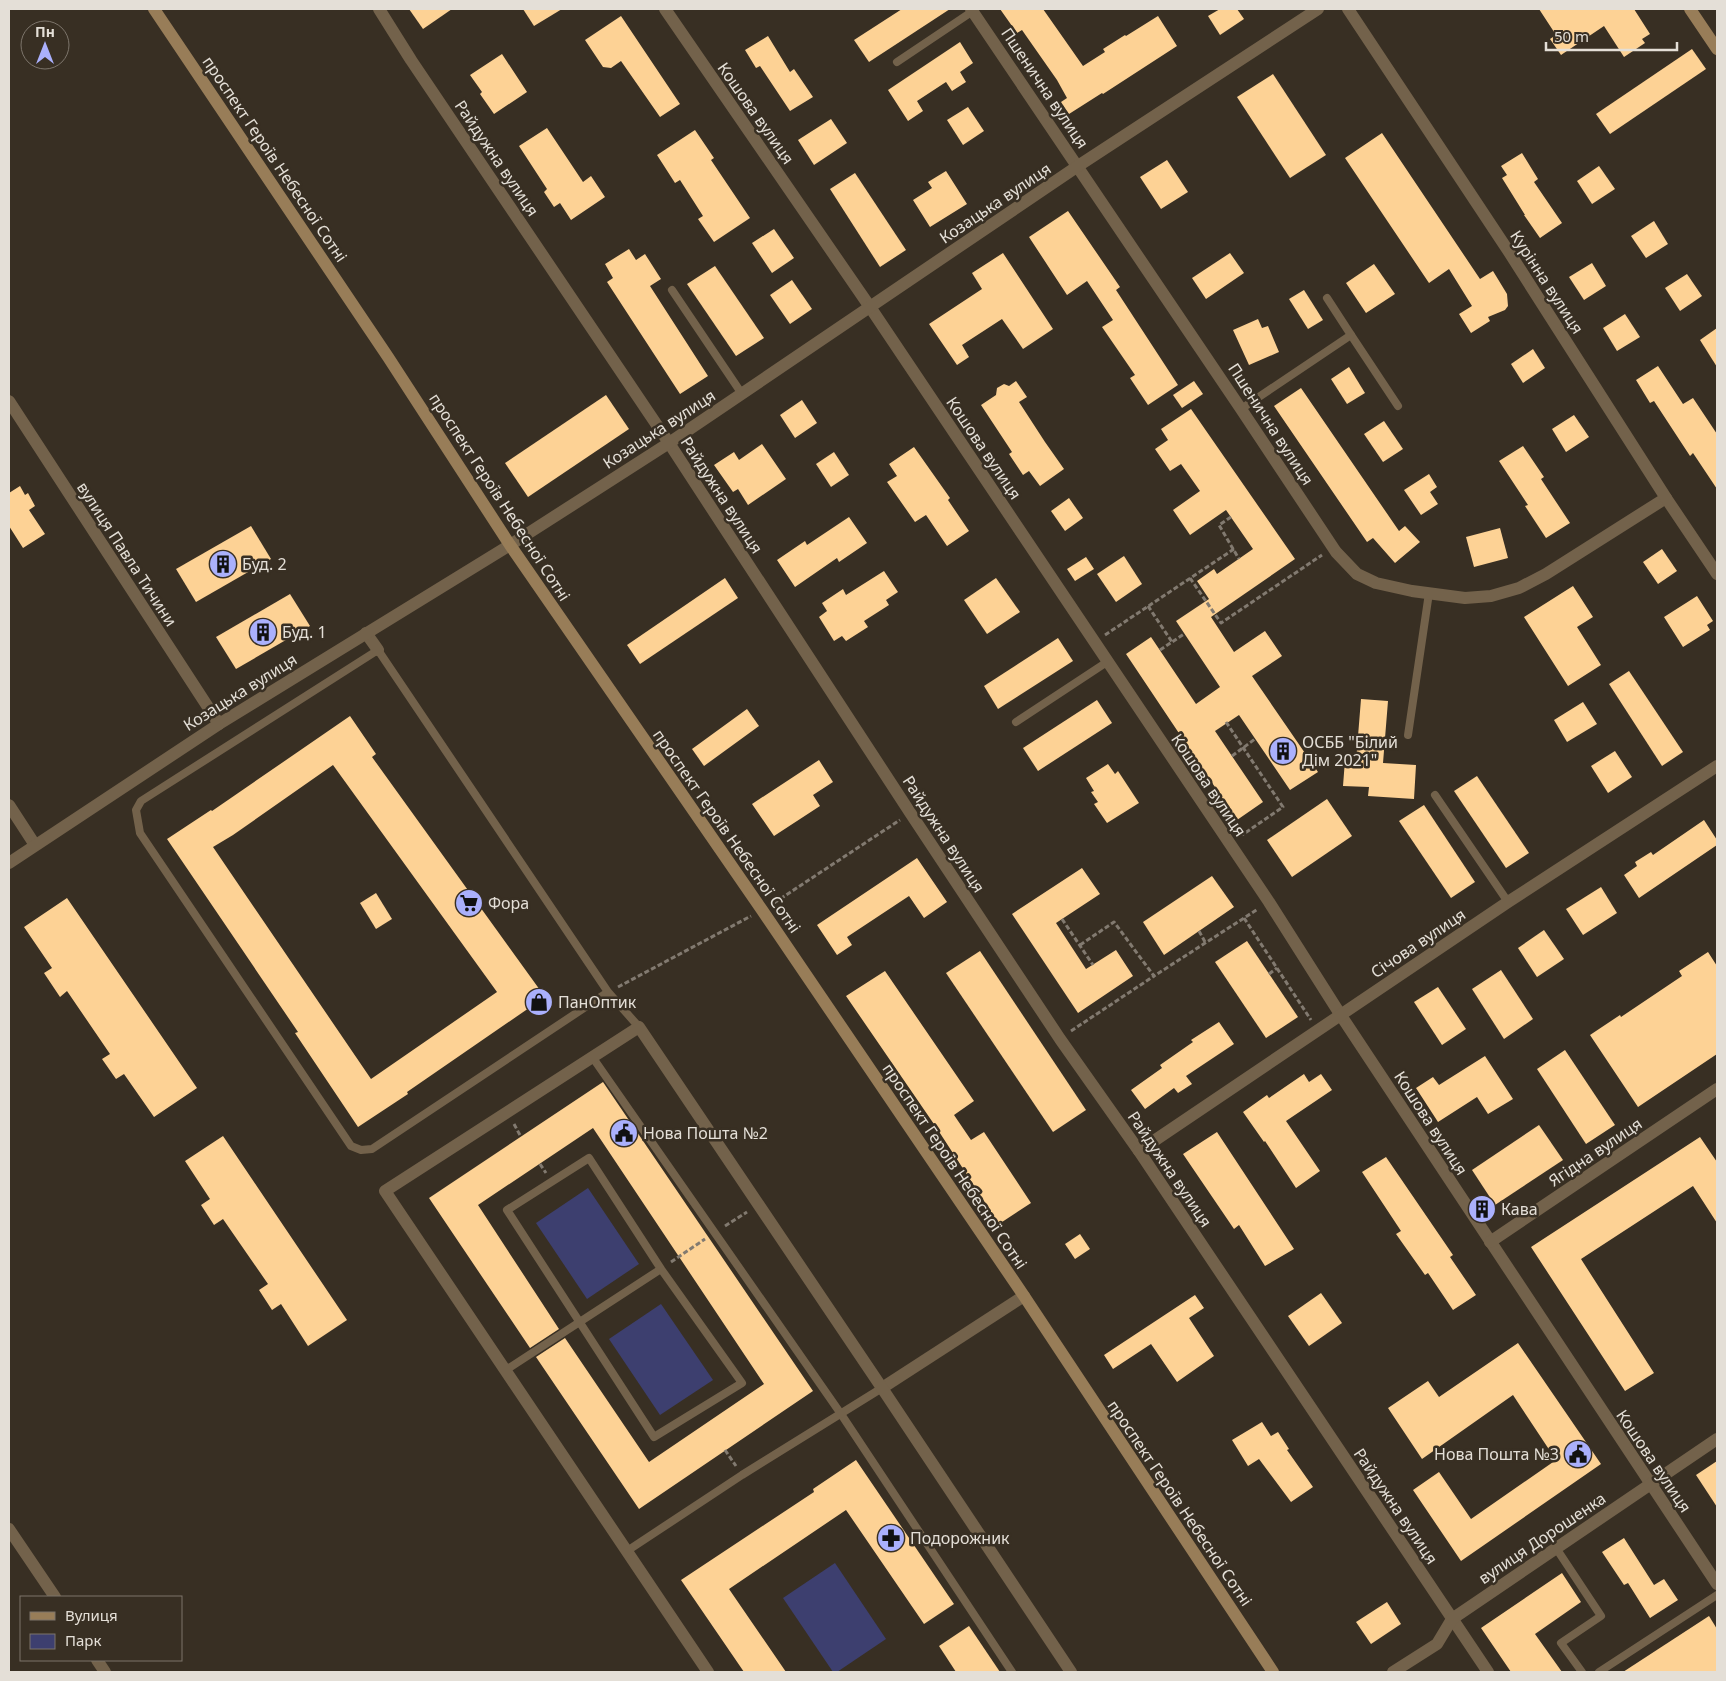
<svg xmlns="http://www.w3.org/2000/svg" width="1726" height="1681" font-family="'Noto Sans',sans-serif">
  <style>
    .green { fill: #3d3f6f }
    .building { fill: #fdd295; fill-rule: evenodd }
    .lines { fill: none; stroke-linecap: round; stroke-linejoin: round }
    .path { stroke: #827a70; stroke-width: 3; stroke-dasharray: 5 2.5; stroke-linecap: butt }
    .lane { stroke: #73624b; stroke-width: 8 }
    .street { stroke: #73624b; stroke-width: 12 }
    .secondary { stroke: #987d58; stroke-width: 12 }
    .labels { text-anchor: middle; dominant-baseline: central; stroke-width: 5; stroke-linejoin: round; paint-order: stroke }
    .street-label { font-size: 16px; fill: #e4dfd7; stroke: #382f23 }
    .poi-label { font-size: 16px; fill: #e4dfd7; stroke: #382f23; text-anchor: start }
  </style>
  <rect width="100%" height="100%" fill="#382f23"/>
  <!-- green -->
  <g class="green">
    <polygon points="588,1188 639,1264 587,1299 536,1223"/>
    <polygon points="661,1304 713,1380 660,1415 609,1339"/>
    <polygon points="835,1563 886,1639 837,1672 833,1672 783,1598"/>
  </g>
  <!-- building -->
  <g class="building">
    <polygon points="409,9 452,9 423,29"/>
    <polygon points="523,9 562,9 534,26"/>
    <polygon points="902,9 950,9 869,62 854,40"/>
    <polygon points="1000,9 1043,9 1083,66 1105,52 1103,49 1125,35 1126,36 1158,16 1177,46 1103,94 1102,93 1069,114 1061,102 1067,98 1057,80 1022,30 1017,33"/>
    <polygon points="1220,9 1237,9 1244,19 1220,35 1208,16"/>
    <polygon points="1539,9 1634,9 1650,34 1642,39 1645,43 1624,57 1604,26 1561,55 1550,39 1556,35"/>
    <polygon points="621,16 680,104 660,117 621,61 611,68 603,67 585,40"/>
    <polygon points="768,36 790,72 794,69 813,97 790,111 760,66 756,68 745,50"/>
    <polygon points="960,42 973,63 960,72 966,82 952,91 946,82 917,101 923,111 908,121 888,90"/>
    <polygon points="1692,49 1706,69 1610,134 1596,114"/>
    <polygon points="502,54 527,92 494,114 480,94 482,92 470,75"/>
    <polygon points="1273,74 1326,155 1290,178 1237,97"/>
    <polygon points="968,107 984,131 963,145 947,120"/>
    <polygon points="831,119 847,143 814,165 798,140"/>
    <polygon points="547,128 583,182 591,176 605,197 571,220 560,203 554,207 544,192 547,189 519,146"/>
    <polygon points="695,130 714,158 711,160 750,218 714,242 698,219 703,216 680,180 675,183 657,155"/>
    <polygon points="1382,133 1480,279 1493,271 1507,294 1508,306 1505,310 1488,317 1490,321 1471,333 1459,314 1472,306 1449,269 1429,283 1345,158"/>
    <polygon points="1522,153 1538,179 1534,182 1562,223 1540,238 1524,215 1525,215 1502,178 1507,175 1501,166"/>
    <polygon points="1167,160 1188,192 1161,209 1140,177"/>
    <polygon points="1599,166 1615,189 1592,204 1577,181"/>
    <polygon points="946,171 967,204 930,227 913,200 932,188 928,182"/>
    <polygon points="855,173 906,250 880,267 830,189"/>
    <polygon points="1068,211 1120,287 1116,290 1178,385 1148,405 1130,378 1135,375 1102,327 1113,320 1087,281 1067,295 1029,237"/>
    <polygon points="1654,221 1668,244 1646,258 1631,236"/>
    <polygon points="774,229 794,258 772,273 752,243"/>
    <polygon points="629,249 636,260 645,254 661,279 650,286 708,376 680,394 607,282 613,278 605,264"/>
    <polygon points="1003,253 1053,329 1023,349 1002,319 962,345 969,357 957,365 929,324 982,289 972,273"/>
    <polygon points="1230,253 1244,273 1206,299 1192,278"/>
    <polygon points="1592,263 1606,286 1584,300 1569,277"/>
    <polygon points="1374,264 1395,294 1366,313 1346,283"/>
    <polygon points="715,266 764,338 736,356 687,284"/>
    <polygon points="1687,274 1702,296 1680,311 1665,288"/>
    <polygon points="792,280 812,309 790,324 770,295"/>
    <polygon points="1304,290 1323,320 1308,329 1289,299"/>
    <polygon points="1625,314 1640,337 1617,351 1603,328"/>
    <polygon points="1258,319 1262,328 1268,326 1279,352 1249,365 1233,330"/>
    <polygon points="1717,328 1717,367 1700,340"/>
    <polygon points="1533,349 1545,368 1523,383 1511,364"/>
    <polygon points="1658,366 1683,404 1693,398 1717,434 1717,489 1693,453 1690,456 1654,401 1650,403 1636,380"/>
    <polygon points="1349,367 1365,393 1347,404 1331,379"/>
    <polygon points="1016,381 1027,397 1019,402 1045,442 1064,469 1040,486 1029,471 1023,475 1009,454 1012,452 981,405 996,395 997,388 1004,384 1009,386"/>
    <polygon points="1194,381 1203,394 1182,408 1173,395"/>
    <polygon points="1301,388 1399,531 1405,526 1420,542 1395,563 1373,538 1367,542 1274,406"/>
    <polygon points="606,395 629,429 528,497 505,463"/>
    <polygon points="802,400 817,423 795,438 780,415"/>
    <polygon points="1191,409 1295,559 1211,617 1234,652 1265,631 1282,656 1252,676 1318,772 1290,790 1239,715 1215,731 1263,802 1237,820 1126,654 1151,637 1196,704 1220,687 1176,621 1209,599 1197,581 1214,569 1217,574 1253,549 1226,510 1190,535 1173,510 1200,491 1181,464 1170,471 1155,449 1168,440 1161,429"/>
    <polygon points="1574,415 1589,437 1566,452 1552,429"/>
    <polygon points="1384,421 1403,449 1383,462 1364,434"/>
    <polygon points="762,444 786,479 748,505 738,489 733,492 714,465 734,452 739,460"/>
    <polygon points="1523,446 1544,477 1541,479 1570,523 1546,538 1525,506 1528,505 1499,461"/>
    <polygon points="914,447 950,498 948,500 969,531 947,546 926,515 915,522 887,482 897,476 889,464"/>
    <polygon points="834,452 849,475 831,487 816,464"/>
    <polygon points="1429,474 1437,487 1430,492 1438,504 1421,515 1404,490"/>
    <polygon points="20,486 25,495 28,493 35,506 29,510 45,534 23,548 9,526 9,493"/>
    <polygon points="1069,498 1083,518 1065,531 1051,511"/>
    <polygon points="849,517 867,543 839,562 837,558 795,587 777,560 805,541 807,545"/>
    <polygon points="251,526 271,559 196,602 176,569"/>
    <polygon points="1500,528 1508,558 1474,567 1466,537"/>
    <polygon points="1662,549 1677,571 1658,584 1643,562"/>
    <polygon points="1124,556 1142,584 1116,602 1097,574"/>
    <polygon points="1086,557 1094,569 1075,581 1067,569"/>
    <polygon points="884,571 898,592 886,600 889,605 864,621 868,627 846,641 842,636 834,641 819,617 827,611 822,603 843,589 846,595"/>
    <polygon points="725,578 738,598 640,664 627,645"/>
    <polygon points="996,578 1020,612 987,634 964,600"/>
    <polygon points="1573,586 1593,617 1577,627 1601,665 1568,686 1524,617"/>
    <polygon points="290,594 310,626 236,669 216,637"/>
    <polygon points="1697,596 1713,621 1707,625 1710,630 1683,647 1664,617"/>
    <polygon points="1058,638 1073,661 998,709 984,686"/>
    <polygon points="1629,671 1683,752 1662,766 1609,684"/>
    <polygon points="1361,699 1388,701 1383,763 1416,765 1414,799 1368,796 1369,787 1343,786 1345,760 1356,761"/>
    <polygon points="1097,700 1112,723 1038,771 1023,748"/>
    <polygon points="1583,702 1597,724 1567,742 1554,720"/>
    <polygon points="747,709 759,726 704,766 692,749"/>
    <path d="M 350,716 L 376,754 L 372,757 L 545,997 L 407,1092 L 408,1094 L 358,1127 L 295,1033 L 298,1032 L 167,839 L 211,810 L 212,811 ZM 333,765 L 497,992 L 371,1079 L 213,847 L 233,835 Z"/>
    <polygon points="1615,751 1632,777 1608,793 1591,766"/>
    <polygon points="819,760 833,782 813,795 820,806 774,836 752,804"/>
    <polygon points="1108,764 1115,774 1118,771 1139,803 1107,823 1094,804 1098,802 1091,792 1094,791 1086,778"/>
    <polygon points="1477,776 1529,853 1506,868 1454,791"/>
    <polygon points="1327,799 1352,836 1292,877 1267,840"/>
    <polygon points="1424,805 1475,882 1451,898 1399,821"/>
    <polygon points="1704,820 1717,840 1717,845 1639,898 1624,875 1637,866 1635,862 1651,852 1653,855"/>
    <polygon points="917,858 947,902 924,918 909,896 847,937 852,945 837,955 817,925"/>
    <polygon points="1082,868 1100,894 1056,923 1086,969 1116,950 1133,976 1078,1013 1012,914"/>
    <polygon points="1212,876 1234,907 1164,955 1143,922"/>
    <polygon points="1601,887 1617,913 1583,935 1566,909"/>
    <polygon points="376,893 392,919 376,929 360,903"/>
    <polygon points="67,898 197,1088 154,1117 124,1074 116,1079 102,1059 110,1054 67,991 60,997 44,973 52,968 24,927"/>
    <polygon points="1544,930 1564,959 1537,977 1518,948"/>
    <polygon points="1247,941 1298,1017 1266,1038 1215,962"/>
    <polygon points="980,951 1086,1110 1053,1132 946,973"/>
    <polygon points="1708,952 1717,966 1717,1054 1638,1107 1590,1035 1620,1015 1621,1017 1682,976 1679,971"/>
    <polygon points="1501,970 1533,1019 1504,1039 1472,989"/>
    <polygon points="885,971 974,1101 954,1115 971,1140 984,1132 1031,1203 999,1224 936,1127 846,996"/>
    <polygon points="1438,987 1466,1029 1442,1045 1414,1002"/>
    <polygon points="1219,1022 1234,1044 1186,1076 1192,1084 1178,1093 1174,1088 1145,1109 1131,1090 1162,1068 1160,1065 1193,1042 1191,1040"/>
    <polygon points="1565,1050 1615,1125 1586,1144 1537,1069"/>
    <polygon points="1485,1056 1513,1099 1488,1114 1477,1097 1438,1122 1416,1088 1433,1077 1439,1085"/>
    <polygon points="1304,1074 1309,1082 1321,1074 1332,1090 1286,1121 1320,1171 1296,1188 1265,1141 1264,1142 1243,1112 1267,1095 1269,1098"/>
    <polygon points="603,1082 813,1391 639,1509 536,1357 565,1338 649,1462 764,1384 593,1128 478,1205 559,1329 530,1348 429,1198"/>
    <polygon points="1539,1125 1563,1160 1495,1205 1472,1170"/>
    <polygon points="1217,1132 1294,1249 1265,1266 1239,1225 1234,1229 1183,1154"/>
    <polygon points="223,1136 347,1320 308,1346 281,1304 272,1310 259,1290 268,1284 223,1219 214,1225 201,1205 210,1199 185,1161"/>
    <polygon points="1700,1137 1717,1162 1717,1223 1693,1186 1581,1259 1654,1373 1625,1391 1531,1247"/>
    <polygon points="1386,1157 1453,1255 1450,1257 1476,1295 1453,1310 1428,1273 1425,1275 1396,1234 1401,1231 1362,1172"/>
    <polygon points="1080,1234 1090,1249 1075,1259 1065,1244"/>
    <polygon points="1321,1293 1342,1323 1309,1346 1288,1316"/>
    <polygon points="1195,1295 1204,1308 1189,1318 1214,1356 1177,1382 1151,1344 1113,1369 1104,1355"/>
    <polygon points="1518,1343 1601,1464 1461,1561 1413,1490 1439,1472 1471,1519 1556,1460 1513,1395 1422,1459 1388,1408 1428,1381 1439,1397"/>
    <polygon points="1262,1422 1271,1436 1278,1432 1289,1449 1287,1450 1313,1487 1291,1502 1259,1459 1248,1466 1232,1440"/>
    <polygon points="856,1460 954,1604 924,1624 846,1510 729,1589 786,1672 744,1672 681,1580 814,1492 813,1489"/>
    <polygon points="1717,1461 1717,1507 1696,1475"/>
    <polygon points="1624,1538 1654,1585 1664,1579 1678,1600 1650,1618 1628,1583 1624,1585 1602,1552"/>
    <polygon points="1562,1573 1581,1602 1535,1634 1562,1672 1511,1672 1481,1628"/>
    <polygon points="1387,1602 1401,1624 1371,1644 1356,1622"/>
    <polygon points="1709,1616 1717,1629 1717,1672 1623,1672"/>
    <polygon points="969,1626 1000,1672 956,1672 939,1646"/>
  </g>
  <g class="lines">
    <!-- path -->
    <g class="path">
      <polyline points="1231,517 1219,525 1239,559"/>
      <polyline points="1190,578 1221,623 1322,555"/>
      <polyline points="1148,606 1172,642"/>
      <polyline points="1105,635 1234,549"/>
      <polyline points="1160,650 1184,634"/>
      <polyline points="1226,722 1283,807 1242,835"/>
      <polyline points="1232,756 1255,739"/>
      <polyline points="774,903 900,820"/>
      <polyline points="1244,918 1311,1020"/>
      <polyline points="1062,919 1093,965"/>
      <polyline points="1199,931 1205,942"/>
      <polyline points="1080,945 1114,922 1154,976 1258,909"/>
      <polyline points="1269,974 1277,968"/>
      <polyline points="618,987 751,916"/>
      <polyline points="1071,1031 1154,976"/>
      <polyline points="514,1124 521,1137"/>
      <polyline points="540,1164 546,1173"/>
      <polyline points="725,1226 747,1212"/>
      <polyline points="671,1262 705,1239"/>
      <polyline points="725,1450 736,1466"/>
    </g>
    <!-- lane -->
    <g class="lane">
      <polyline points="897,62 973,11"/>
      <polyline points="672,290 742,394"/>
      <polyline points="1351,335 1398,406"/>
      <polyline points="1241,409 1351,335 1327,298"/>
      <polyline points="1016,722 1107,662"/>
      <polyline points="1408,735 1429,593"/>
      <polyline points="1435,795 1508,902"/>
      <polyline points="608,992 372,1149 361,1150 351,1146 140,833 136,810 141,801 378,650 608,992 639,1027"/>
      <polyline points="593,1058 841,1414 1012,1672"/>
      <polyline points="506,1370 661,1269 589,1158 507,1210 654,1437 742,1383 661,1269"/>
      <polyline points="1556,1548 1601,1616 1561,1643 1582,1672"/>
      <polyline points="627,1551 742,1475 882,1388"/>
      <polyline points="1599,1672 1717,1595"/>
    </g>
    <!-- street -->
    <g class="street">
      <polyline points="379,9 411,60 669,443 911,814 1060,1039 1139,1151 1488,1672"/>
      <polyline points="665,9 870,307 1269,902 1340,1014 1717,1584"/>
      <polyline points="971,9 1241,409 1336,552 1357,574 1376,583 1412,591 1465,598 1491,596 1519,588 1546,574 1666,498"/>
      <polyline points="1348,9 1509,252 1666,498 1717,574"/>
      <polyline points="9,401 219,724"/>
      <polyline points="366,633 378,650"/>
      <polyline points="9,805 35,845"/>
      <polyline points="9,863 219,724 510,545 669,443 1078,166 1318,9"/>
      <polyline points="1139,1151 1508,902 1717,766"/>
      <polyline points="1490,1242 1717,1089"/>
      <polyline points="882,1388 1024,1296"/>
      <polyline points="9,1529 55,1597"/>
      <polyline points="97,1660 105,1672"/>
      <polyline points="708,1672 385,1191 639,1027 882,1388 1071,1672"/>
      <polyline points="1393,1672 1437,1644 1452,1619 1717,1439"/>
    </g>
    <!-- secondary -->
    <g class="secondary">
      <polyline points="154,9 388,357 510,545 762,910 1024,1296 1273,1672"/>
      <polyline points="1690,9 1717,49"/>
    </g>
  </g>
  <!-- icons -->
  <defs>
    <g id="building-disc" transform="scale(1.4375)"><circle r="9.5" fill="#aab0fc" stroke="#382f23"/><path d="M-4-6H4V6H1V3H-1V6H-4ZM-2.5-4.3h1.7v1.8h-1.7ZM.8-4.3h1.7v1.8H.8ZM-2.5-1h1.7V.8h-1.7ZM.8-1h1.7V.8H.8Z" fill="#111"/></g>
    <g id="supermarket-disc" transform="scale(1.4375)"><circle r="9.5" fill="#aab0fc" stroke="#382f23"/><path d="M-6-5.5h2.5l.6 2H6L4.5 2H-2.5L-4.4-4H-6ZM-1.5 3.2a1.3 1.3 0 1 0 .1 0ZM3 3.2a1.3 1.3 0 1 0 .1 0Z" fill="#111"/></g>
    <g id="shop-disc" transform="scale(1.4375)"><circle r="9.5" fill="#aab0fc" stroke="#382f23"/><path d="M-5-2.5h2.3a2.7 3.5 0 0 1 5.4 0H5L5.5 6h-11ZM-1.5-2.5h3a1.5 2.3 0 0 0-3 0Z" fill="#111"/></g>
    <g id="civic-disc" transform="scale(1.4375)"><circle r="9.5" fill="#aab0fc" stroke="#382f23"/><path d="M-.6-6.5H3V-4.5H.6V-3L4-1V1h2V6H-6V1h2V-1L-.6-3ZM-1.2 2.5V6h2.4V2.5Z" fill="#111"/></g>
    <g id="pharmacy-disc" transform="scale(1.4375)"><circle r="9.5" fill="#aab0fc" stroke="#382f23"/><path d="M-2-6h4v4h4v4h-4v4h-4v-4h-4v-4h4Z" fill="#111"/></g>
  </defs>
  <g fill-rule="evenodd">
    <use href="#building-disc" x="223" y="564"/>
    <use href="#building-disc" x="263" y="632"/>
    <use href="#building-disc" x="1283" y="751"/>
    <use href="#supermarket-disc" x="469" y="903"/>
    <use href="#shop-disc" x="539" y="1002"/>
    <use href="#civic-disc" x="624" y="1133"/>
    <use href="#building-disc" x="1482" y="1209"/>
    <use href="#civic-disc" x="1578" y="1454"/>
    <use href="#pharmacy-disc" x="891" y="1538"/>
  </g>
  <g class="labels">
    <!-- street labels -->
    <g class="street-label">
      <text transform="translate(1045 88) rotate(56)">Пшенична вулиця</text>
      <text transform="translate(756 113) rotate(55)">Кошова вулиця</text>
      <text transform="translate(497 158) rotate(56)">Райдужна вулиця</text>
      <text transform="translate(275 159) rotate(56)">проспект Героїв Небесної Сотні</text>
      <text transform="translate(995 203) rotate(-34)">Козацька вулиця</text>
      <text transform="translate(1547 282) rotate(57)">Курінна вулиця</text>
      <text transform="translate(1271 424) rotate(57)">Пшенична вулиця</text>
      <text transform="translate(659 429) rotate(-33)">Козацька вулиця</text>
      <text transform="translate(984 448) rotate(56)">Кошова вулиця</text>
      <text transform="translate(722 495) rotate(57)">Райдужна вулиця</text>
      <text transform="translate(500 497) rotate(57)">проспект Героїв Небесної Сотні</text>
      <text transform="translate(127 554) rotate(57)">вулиця Павла Тичини</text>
      <text transform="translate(240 692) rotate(-32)">Козацька вулиця</text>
      <text transform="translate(1209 785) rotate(56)">Кошова вулиця</text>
      <text transform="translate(727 831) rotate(55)">проспект Героїв Небесної Сотні</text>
      <text transform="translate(944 834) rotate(57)">Райдужна вулиця</text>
      <text transform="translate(1418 943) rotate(-34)">Січова вулиця</text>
      <text transform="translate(1431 1123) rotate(57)">Кошова вулиця</text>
      <text transform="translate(1595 1152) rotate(-34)">Ягідна вулиця</text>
      <text transform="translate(955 1166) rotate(56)">проспект Героїв Небесної Сотні</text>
      <text transform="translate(1170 1169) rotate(56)">Райдужна вулиця</text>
      <text transform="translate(1654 1461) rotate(56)">Кошова вулиця</text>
      <text transform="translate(1180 1503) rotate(56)">проспект Героїв Небесної Сотні</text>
      <text transform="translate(1396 1506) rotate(56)">Райдужна вулиця</text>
      <text transform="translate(1542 1538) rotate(-34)">вулиця Дорошенка</text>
    </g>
    <!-- poi labels -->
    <g class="poi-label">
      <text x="242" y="564">Буд. 2</text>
      <text x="282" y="632">Буд. 1</text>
      <text x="1302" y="742">ОСББ "Білий<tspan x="1302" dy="18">Дім 2021"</tspan></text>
      <text x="488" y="903">Фора</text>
      <text x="558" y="1002">ПанОптик</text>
      <text x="643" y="1133">Нова Пошта №2</text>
      <text x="1501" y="1209">Кава</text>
      <text x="1559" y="1454" text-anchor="end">Нова Пошта №3</text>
      <text x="910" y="1538">Подорожник</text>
    </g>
  </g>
  <!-- border -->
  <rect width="1726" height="1681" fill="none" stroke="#e4dfd7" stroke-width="20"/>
  <!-- legend -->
  <rect x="20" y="1596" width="162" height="65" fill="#382f23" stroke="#7d756b"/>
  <rect x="30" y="1612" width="25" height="8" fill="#987d58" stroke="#7d756b"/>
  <text x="65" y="1621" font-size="15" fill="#e4dfd7">Вулиця</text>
  <rect x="30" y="1634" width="25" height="15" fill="#3d3f6f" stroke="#7d756b"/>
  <text x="65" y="1646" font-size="15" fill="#e4dfd7">Парк</text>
  <!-- north arrow -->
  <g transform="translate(45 45)"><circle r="24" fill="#382f23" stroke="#7d756b"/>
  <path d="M0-4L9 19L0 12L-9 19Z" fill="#aab0fc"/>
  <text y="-8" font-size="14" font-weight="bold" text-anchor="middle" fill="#e4dfd7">Пн</text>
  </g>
  <!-- scale -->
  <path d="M1546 42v8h131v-8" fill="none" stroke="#e4dfd7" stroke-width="2.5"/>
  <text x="1554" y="42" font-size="15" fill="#e4dfd7" stroke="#382f23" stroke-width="4" paint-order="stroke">50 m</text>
</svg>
